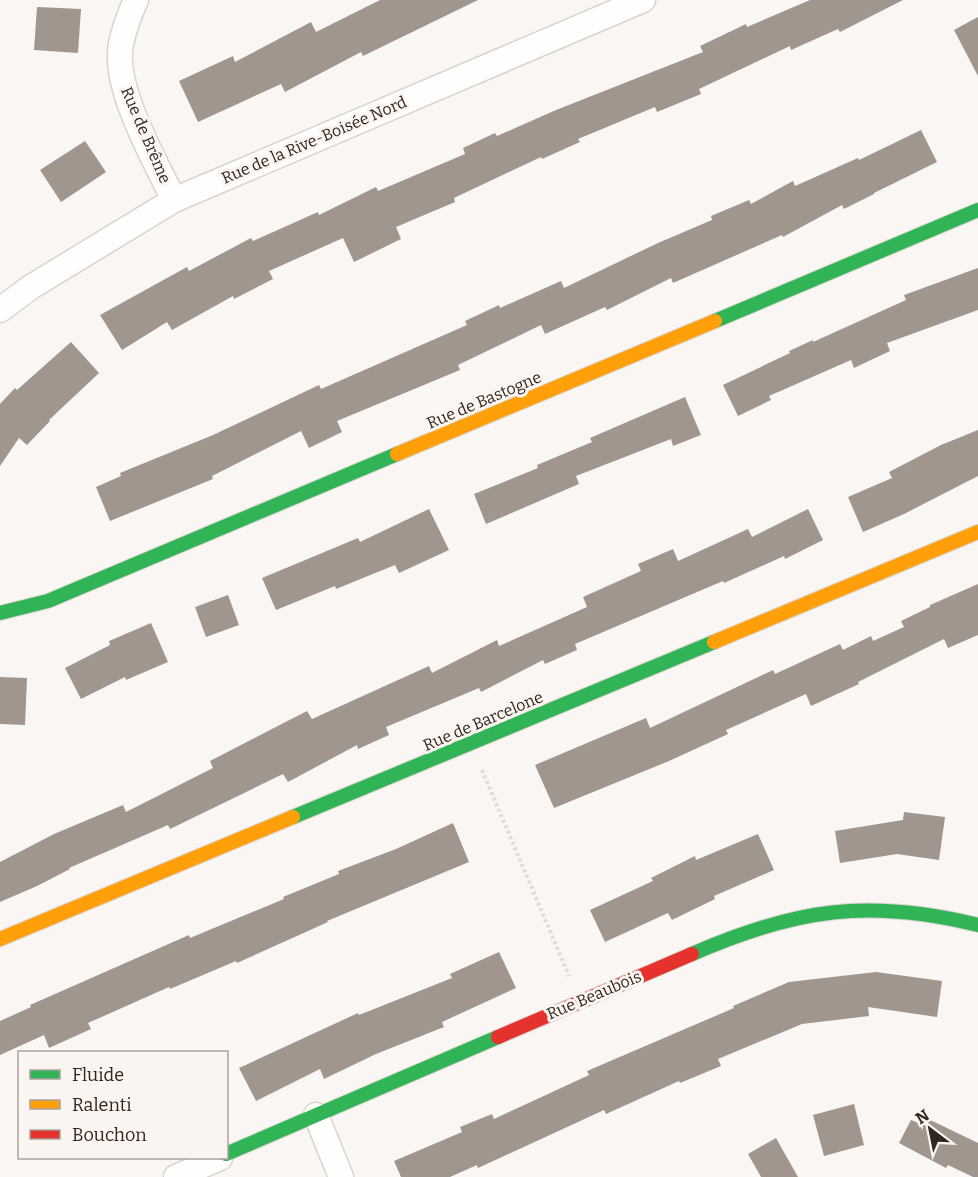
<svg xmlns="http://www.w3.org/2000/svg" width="978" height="1177" font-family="Bitter,serif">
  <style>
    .building { fill: #a0968e }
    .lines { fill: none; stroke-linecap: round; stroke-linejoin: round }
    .street-casing { stroke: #dad3ce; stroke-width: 27 }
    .fast-casing { stroke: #dad3ce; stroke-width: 16 }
    .slow-casing { stroke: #dad3ce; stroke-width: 16 }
    .jam-casing { stroke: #dad3ce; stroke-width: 16 }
    .path { stroke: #dedcdc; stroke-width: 4; stroke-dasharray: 3 3; stroke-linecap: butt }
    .street { stroke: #fefefd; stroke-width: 24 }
    .fast { stroke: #30b455; stroke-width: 14 }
    .slow { stroke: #ff9f0a; stroke-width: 14 }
    .jam { stroke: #e5322d; stroke-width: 14 }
    .labels { text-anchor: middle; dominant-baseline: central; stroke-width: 6; stroke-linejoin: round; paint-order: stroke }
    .street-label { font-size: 16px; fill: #30261f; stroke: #fbf5f1 }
  </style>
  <rect width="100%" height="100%" fill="#f9f6f3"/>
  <!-- building -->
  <g class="building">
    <polygon points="380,0 478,0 363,56 361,52 285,92 281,84 198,122 179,81 233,56 235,62 311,22 316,32"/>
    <polygon points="810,0 903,0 840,32 838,29 791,50 790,46 699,89 701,94 657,112 655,107 578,139 580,142 542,159 541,157 454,198 455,202 396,227 401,239 354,262 343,238 269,271 273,279 234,299 233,296 172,330 167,322 122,350 100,315 187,267 189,271 251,238 253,241 318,212 319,215 376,187 378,191 465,154 463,148 495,133 497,136 556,110 703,52 700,46 746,24 747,27"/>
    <polygon points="37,7 81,9 78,53 34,50"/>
    <polygon points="978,17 978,76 954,30"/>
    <polygon points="921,130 937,162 874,193 874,194 844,209 842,205 783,237 782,235 673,283 671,278 607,310 605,307 545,334 541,325 458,365 460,370 337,421 342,432 309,448 301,431 212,476 213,479 110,521 96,487 121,476 120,473 213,435 319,385 321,389 467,325 465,321 499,305 500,308 561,281 564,288 658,243 712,220 711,216 749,200 751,204 793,181 795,186 858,158 859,160"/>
    <polygon points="85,141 106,172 61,202 40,170"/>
    <polygon points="978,268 978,310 887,343 890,351 854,368 851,360 769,396 771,400 738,416 723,385 790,353 789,351 813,340 813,342 906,300 904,295"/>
    <polygon points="71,342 99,373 49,420 50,421 27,445 19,438 0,466 0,404 15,388 17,390"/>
    <polygon points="685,397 701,435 673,446 671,439 576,476 579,484 486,524 474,494 538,468 537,465 592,442 590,438"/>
    <polygon points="978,430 978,476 904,514 863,532 848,497 892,478 889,472 941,445"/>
    <polygon points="429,509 449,550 399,573 395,565 336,589 335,586 276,610 262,578 358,538 360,542"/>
    <polygon points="808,509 823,540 785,559 784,556 724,583 723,581 575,644 577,650 545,664 543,660 481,692 479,688 386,727 389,735 358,749 357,745 288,782 283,774 170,829 168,825 69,868 70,869 37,886 0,902 0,862 54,834 123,805 126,812 213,768 210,761 307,711 312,719 429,666 432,673 497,640 499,646 587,607 583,597 641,571 638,564 673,549 678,561 748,529 752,537"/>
    <polygon points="978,584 978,635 948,648 944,639 858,682 859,684 811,706 806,694 726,730 728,734 669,761 554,808 535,765 646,718 650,728 773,670 775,674 840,644 843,650 871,636 873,641 904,627 901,621 930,607 930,605"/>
    <polygon points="228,595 239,625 206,637 195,607"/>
    <polygon points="151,623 168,662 126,680 125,677 81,699 65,668 110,645 109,641"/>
    <polygon points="0,677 27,678 25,725 0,724"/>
    <polygon points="904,812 945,817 939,860 897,854 840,863 835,831 903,820"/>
    <polygon points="453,823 469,862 327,921 328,922 237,963 236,961 170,989 169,987 88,1023 91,1029 49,1048 44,1035 0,1055 0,1021 31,1007 30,1005 189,935 190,938 284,899 283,897 339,874 338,871 396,849"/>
    <polygon points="758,834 774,870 714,896 715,899 672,920 668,913 605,942 590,910 653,881 651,878 695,856 696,860"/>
    <polygon points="499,952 516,988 442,1022 444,1027 376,1054 324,1079 320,1069 256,1101 239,1068 358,1013 359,1015 452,978 450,974"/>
    <polygon points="876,972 942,981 937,1017 868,1007 869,1016 802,1024 718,1059 721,1066 680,1083 679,1081 606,1114 604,1110 478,1168 477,1165 450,1177 401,1177 394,1161 462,1132 460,1127 492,1114 494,1119 589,1075 587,1071 734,1008 733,1006 789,982"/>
    <polygon points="854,1104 864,1145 824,1156 813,1115"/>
    <polygon points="922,1116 978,1143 978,1177 973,1177 948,1165 946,1168 899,1143 911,1120 919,1123"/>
    <polygon points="776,1138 798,1177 761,1177 748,1154"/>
  </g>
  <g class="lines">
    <!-- street casing -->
    <g class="street-casing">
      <g id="street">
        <path d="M 136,0 C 130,13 124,30 121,44 C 112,86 155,161 174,200"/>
        <polyline points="0,310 31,287 174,200 643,0"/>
        <polyline points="316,1115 341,1177"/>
        <polyline points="176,1177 220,1158"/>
      </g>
    </g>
    <!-- fast casing -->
    <g class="fast-casing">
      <g id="fast">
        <polyline points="715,321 978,210"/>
        <polyline points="0,613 48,601 397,454"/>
        <polyline points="293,817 714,642"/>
        <path d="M 692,954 C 795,909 868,898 978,925"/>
        <polyline points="226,1154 498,1037"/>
      </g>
    </g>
    <!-- slow casing -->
    <g class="slow-casing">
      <g id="slow">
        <polyline points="397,454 715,321"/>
        <polyline points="714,642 978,532"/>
        <polyline points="0,939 293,817"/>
      </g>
    </g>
    <!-- jam casing -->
    <g class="jam-casing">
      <polyline id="jam" points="498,1037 692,954"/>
    </g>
    <!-- path -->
    <polyline class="path" points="482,770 569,976"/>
    <!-- street -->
    <use href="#street" class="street"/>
    <!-- fast -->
    <use href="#fast" class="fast"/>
    <!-- slow -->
    <use href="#slow" class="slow"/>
    <!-- jam -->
    <use href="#jam" class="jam"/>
  </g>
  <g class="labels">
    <!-- street labels -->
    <g class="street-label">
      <text transform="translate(146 135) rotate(67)">Rue de Brême</text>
      <text transform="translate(314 140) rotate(-23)">Rue de la Rive-Boisée Nord</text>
      <text transform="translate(484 400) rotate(-23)">Rue de Bastogne</text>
      <text transform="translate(483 721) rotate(-23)">Rue de Barcelone</text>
      <text transform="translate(594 995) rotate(-23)">Rue Beaubois</text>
    </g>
  </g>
  <!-- legend -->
  <rect x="18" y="1051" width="210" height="108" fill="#fbf5f1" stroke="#aaa29d" stroke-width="1.5"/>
  <rect x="30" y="1070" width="30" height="9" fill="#30b455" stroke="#aaa29d" stroke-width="1.5"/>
  <text x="72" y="1081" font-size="18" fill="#30261f">Fluide</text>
  <rect x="30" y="1100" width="30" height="9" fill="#ff9f0a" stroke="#aaa29d" stroke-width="1.5"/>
  <text x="72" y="1111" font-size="18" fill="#30261f">Ralenti</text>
  <rect x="30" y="1130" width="30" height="9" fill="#e5322d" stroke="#aaa29d" stroke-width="1.5"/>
  <text x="72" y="1141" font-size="18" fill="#30261f">Bouchon</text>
  <!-- north arrow -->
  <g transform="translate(930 1129) rotate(328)" stroke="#fbf5f1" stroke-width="4.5" paint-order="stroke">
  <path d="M0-4.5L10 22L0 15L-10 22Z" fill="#30261f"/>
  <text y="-9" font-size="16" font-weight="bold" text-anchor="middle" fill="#30261f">N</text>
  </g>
</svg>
